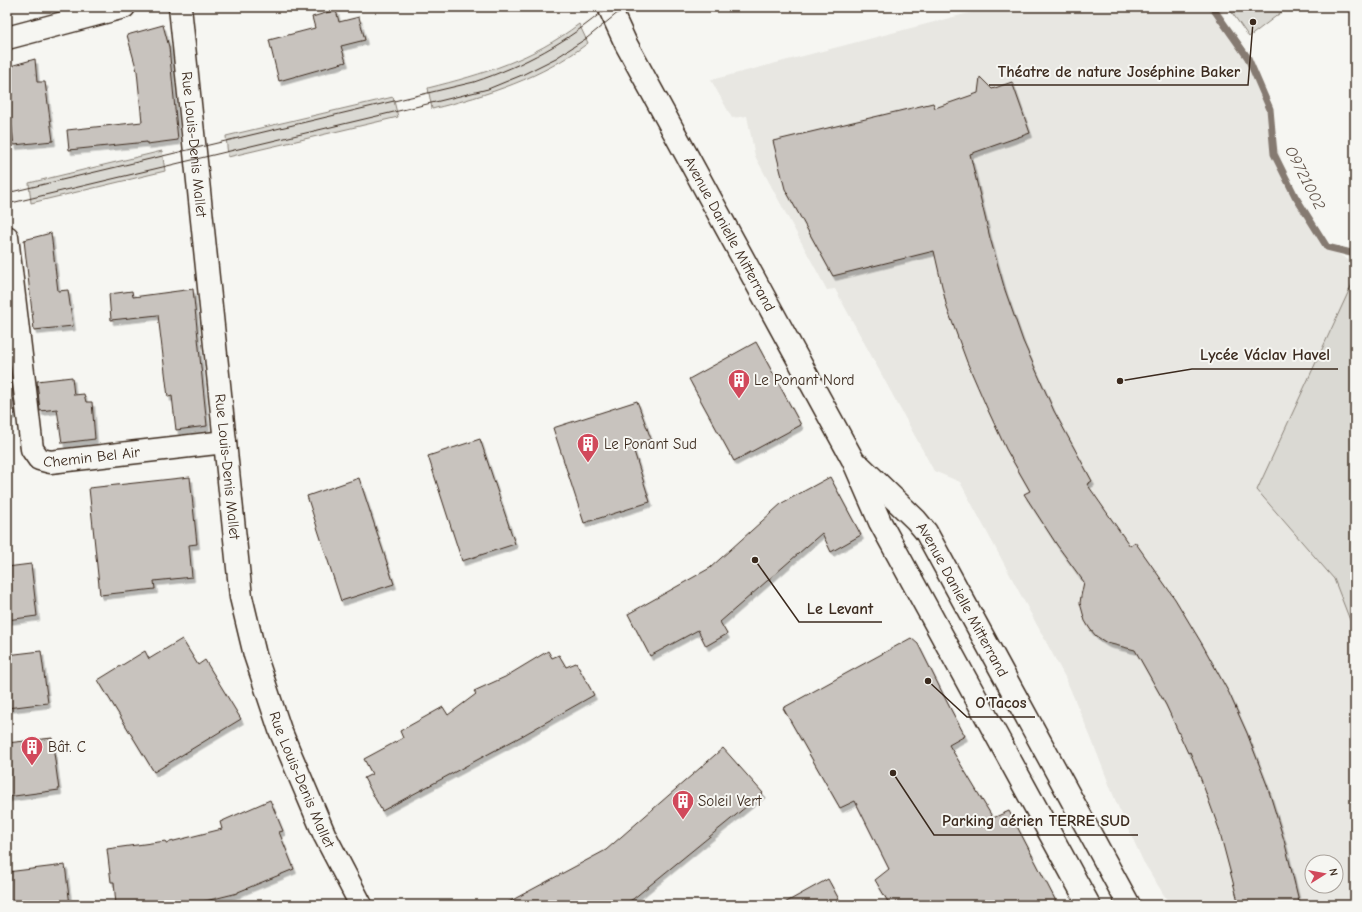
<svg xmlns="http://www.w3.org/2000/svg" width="1362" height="912" font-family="'Comic Neue',sans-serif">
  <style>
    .built { fill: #e8e7e2; fill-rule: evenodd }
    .green { fill: #dad9d3; stroke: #8a8278 }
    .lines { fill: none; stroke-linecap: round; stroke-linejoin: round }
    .stream { stroke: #857a71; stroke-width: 7 }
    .building { fill: #c8c3be; stroke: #3b2a1e; filter: url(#shadow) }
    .minor-casing { stroke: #3b2a1e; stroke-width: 25 }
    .major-casing { stroke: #3b2a1e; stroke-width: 25 }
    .minor { stroke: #f6f6f2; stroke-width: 22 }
    .major { stroke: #f6f6f2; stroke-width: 22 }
    .tram { stroke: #3b2a1e; stroke-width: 1 }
    .labels { text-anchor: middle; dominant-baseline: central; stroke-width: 4; stroke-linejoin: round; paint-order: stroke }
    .street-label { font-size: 15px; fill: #3b2a1e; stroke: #f6f6f2 }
    .poi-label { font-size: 15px; fill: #3b2a1e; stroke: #f6f6f2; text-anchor: start }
    .water-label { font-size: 16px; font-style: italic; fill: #605248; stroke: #f6f6f2 }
    .leader { fill: none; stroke: #3b2a1e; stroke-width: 1.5 }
    .callout-dot { fill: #3b2a1e; stroke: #f6f6f2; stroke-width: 1.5 }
    .callout-label { font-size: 16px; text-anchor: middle; font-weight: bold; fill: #3b2a1e; stroke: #f6f6f2; stroke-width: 4; stroke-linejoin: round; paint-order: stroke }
  </style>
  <defs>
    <filter id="shadow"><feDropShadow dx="2.5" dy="4.5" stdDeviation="0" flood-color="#0004"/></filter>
  </defs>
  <rect width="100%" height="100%" fill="#f6f6f2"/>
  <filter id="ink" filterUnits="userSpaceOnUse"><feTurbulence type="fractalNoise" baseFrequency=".025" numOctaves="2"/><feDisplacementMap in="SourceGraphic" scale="8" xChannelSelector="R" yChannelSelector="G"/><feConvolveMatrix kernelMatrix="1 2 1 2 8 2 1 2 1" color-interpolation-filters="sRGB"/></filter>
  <g filter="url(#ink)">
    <!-- built -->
    <path class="built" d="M 992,7 L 1219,7 L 1265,99 L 1286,178 L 1327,247 L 1355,264 L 1355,905 L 1170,905 L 1143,861 L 1116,802 L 1091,738 L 1066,679 L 960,482 L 934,471 L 835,289 L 827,290 L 755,156 L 747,116 L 732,118 L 711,80 ZM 1312,862 L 1336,862 L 1336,886 L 1312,886 Z"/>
    <!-- green -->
    <g class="green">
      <polygon points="1228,7 1288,7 1249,37"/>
      <path d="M 579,24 L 588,43 C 542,78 488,95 432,109 L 428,88 C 484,74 533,59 579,24 Z"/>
      <polygon points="393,97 398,117 228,157 226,136"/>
      <polygon points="162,151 165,171 31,203 29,183"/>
      <polygon points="1353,282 1355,283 1355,633 1334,579 1257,490"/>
    </g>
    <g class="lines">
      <!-- stream -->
      <polyline class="stream" points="1212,7 1248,58 1270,109 1274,154 1295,196 1327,247 1355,254"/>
    </g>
    <!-- building -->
    <g class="building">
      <polygon points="336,10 339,22 359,17 365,40 341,46 346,62 279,81 269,40 315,28 312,17"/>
      <polygon points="163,25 169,47 178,140 147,144 147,142 69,150 67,130 142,122 137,71 127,35"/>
      <polygon points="35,59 37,82 45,82 53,141 14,145 7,90 7,67"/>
      <polygon points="980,77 992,89 1012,82 1030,133 970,154 990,238 1005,290 1023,341 1054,411 1092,481 1087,484 1130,546 1135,542 1175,599 1202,644 1229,693 1247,733 1267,785 1284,840 1300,905 1239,905 1219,829 1202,782 1190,752 1188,753 1166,705 1135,650 1107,643 1096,636 1090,629 1085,621 1080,603 1081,596 1084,582 1057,545 1024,494 1030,491 1006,449 987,408 967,362 947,308 934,251 833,276 785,189 773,141 933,103 935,108 978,93"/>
      <polygon points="51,233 58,291 68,290 73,326 34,330 24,240"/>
      <polygon points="193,289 207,426 176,430 172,396 168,397 158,315 111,320 109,294 132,291 133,297"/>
      <polygon points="756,342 801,425 734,461 689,379"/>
      <polygon points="72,377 74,395 84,394 86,402 92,402 95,439 62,443 57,409 40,411 37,381"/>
      <polygon points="12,383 15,414 7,415 7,384"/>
      <polygon points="637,401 651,439 632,445 650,502 584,523 553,428"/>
      <polygon points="480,439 515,544 462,561 428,456"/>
      <polygon points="190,477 197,544 189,545 192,577 154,581 155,589 100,595 89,488"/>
      <polygon points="830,477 861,535 831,552 822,533 720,622 727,634 706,646 698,630 650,656 628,614 710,568 782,503"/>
      <polygon points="359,478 394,584 341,601 307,496"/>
      <polygon points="31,564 37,616 7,620 7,567"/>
      <polygon points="911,638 918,644 949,706 965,736 949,745 993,818 1009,811 1058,905 890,905 875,880 889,869 855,801 840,808 783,708"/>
      <polygon points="182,639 198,665 205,660 241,719 154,772 98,680 145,651 149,659"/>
      <polygon points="41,651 48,703 7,708 7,655"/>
      <polygon points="548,651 552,658 559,655 566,667 576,663 594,695 520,737 382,811 364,778 372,774 364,759 403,738 400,731 443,707 448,715 476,694 474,691 505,677"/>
      <polygon points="52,738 59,790 7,797 7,743"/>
      <polygon points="723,748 763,793 633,899 622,905 503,905 606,850"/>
      <polygon points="270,800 283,831 279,832 294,869 238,892 238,893 189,905 116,905 114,882 111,882 107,849 166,841 166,843 222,829 220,822"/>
      <polygon points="65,865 70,905 7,905 7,872"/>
      <polygon points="828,879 842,905 781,905"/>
    </g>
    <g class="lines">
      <!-- minor casing -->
      <g class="minor-casing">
        <g id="minor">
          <path id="s1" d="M 180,7 L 241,597 L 255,655 L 280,730 L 325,836 L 361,905"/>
          <path id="s2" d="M 609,7 L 626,44 L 853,460 L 880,522 L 1089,905"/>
          <path id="s3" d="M 7,237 L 32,449 L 39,459 L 50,462 L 225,442"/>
          <path id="s4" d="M 860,466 L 916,520 L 926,532 L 1129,905"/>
        </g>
      </g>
      <!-- major casing -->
      <g class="major-casing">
        <polyline id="major" points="7,38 124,7"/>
      </g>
      <!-- minor -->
      <use href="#minor" class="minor"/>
      <!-- major -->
      <use href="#major" class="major"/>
      <!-- tram -->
      <g class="tram">
        <path d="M 7,193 L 474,82 C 525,65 567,42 608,7"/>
        <polyline points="7,204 415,107 488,89 522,75 556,58 587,38 625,7"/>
      </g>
    </g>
  </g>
  <!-- icons -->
  <defs>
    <g id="building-pin" transform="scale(1.15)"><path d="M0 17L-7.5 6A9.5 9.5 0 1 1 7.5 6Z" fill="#d1495b" stroke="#f6f6f2"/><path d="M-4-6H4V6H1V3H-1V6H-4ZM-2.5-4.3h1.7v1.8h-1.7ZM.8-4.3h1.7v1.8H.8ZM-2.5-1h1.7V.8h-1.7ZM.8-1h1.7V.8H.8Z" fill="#fff"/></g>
  </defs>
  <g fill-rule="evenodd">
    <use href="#building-pin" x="739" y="380"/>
    <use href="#building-pin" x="588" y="444"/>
    <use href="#building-pin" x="32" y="747"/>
    <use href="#building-pin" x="683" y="801"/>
  </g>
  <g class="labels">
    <!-- street labels -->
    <g class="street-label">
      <text stroke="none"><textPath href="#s1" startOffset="138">Rue Louis-Denis Mallet</textPath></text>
      <text stroke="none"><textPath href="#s2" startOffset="257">Avenue Danielle Mitterrand</textPath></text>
      <text stroke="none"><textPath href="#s3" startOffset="279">Chemin Bel Air</textPath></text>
      <text stroke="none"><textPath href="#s1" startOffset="462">Rue Louis-Denis Mallet</textPath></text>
      <text stroke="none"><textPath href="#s4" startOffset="170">Avenue Danielle Mitterrand</textPath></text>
      <text stroke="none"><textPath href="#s1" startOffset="786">Rue Louis-Denis Mallet</textPath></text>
    </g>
    <!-- poi labels -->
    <g class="poi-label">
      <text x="754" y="380">Le Ponant Nord</text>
      <text x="604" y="444">Le Ponant Sud</text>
      <text x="48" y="747">Bât. C</text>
      <text x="698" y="801">Soleil Vert</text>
    </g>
    <!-- water labels -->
    <g class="water-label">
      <text transform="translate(1305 178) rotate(63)">O9721002</text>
    </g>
  </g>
  <!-- callouts -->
  <path class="leader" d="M1253 22L1248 85H989M1120 381L1192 369H1338M755 560L799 622H882M928 681L967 717H1035M893 773L934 835H1138"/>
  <g class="callout-dot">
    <circle cx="1253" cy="22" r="4"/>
    <circle cx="1120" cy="381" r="4"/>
    <circle cx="755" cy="560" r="4"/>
    <circle cx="928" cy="681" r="4"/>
    <circle cx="893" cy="773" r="4"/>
  </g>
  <g class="callout-label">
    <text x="1119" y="77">Théatre de nature Joséphine Baker</text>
    <text x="1265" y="360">Lycée Václav Havel</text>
    <text x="840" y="614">Le Levant</text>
    <text x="1001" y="708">O'Tacos</text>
    <text x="1036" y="826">Parking aérien TERRE SUD</text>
  </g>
  <!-- margin -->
  <rect width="1362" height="912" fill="none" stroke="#f6f6f2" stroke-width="24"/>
  <rect x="12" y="12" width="1338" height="888" fill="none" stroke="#3b2a1e" stroke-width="1.5" filter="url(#ink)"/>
  <!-- north arrow -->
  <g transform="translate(1324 874) rotate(79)"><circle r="19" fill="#f6f6f2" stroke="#aba49d"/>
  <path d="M0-3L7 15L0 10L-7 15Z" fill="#d1495b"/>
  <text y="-6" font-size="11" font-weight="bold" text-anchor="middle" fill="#3b2a1e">N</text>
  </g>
</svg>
